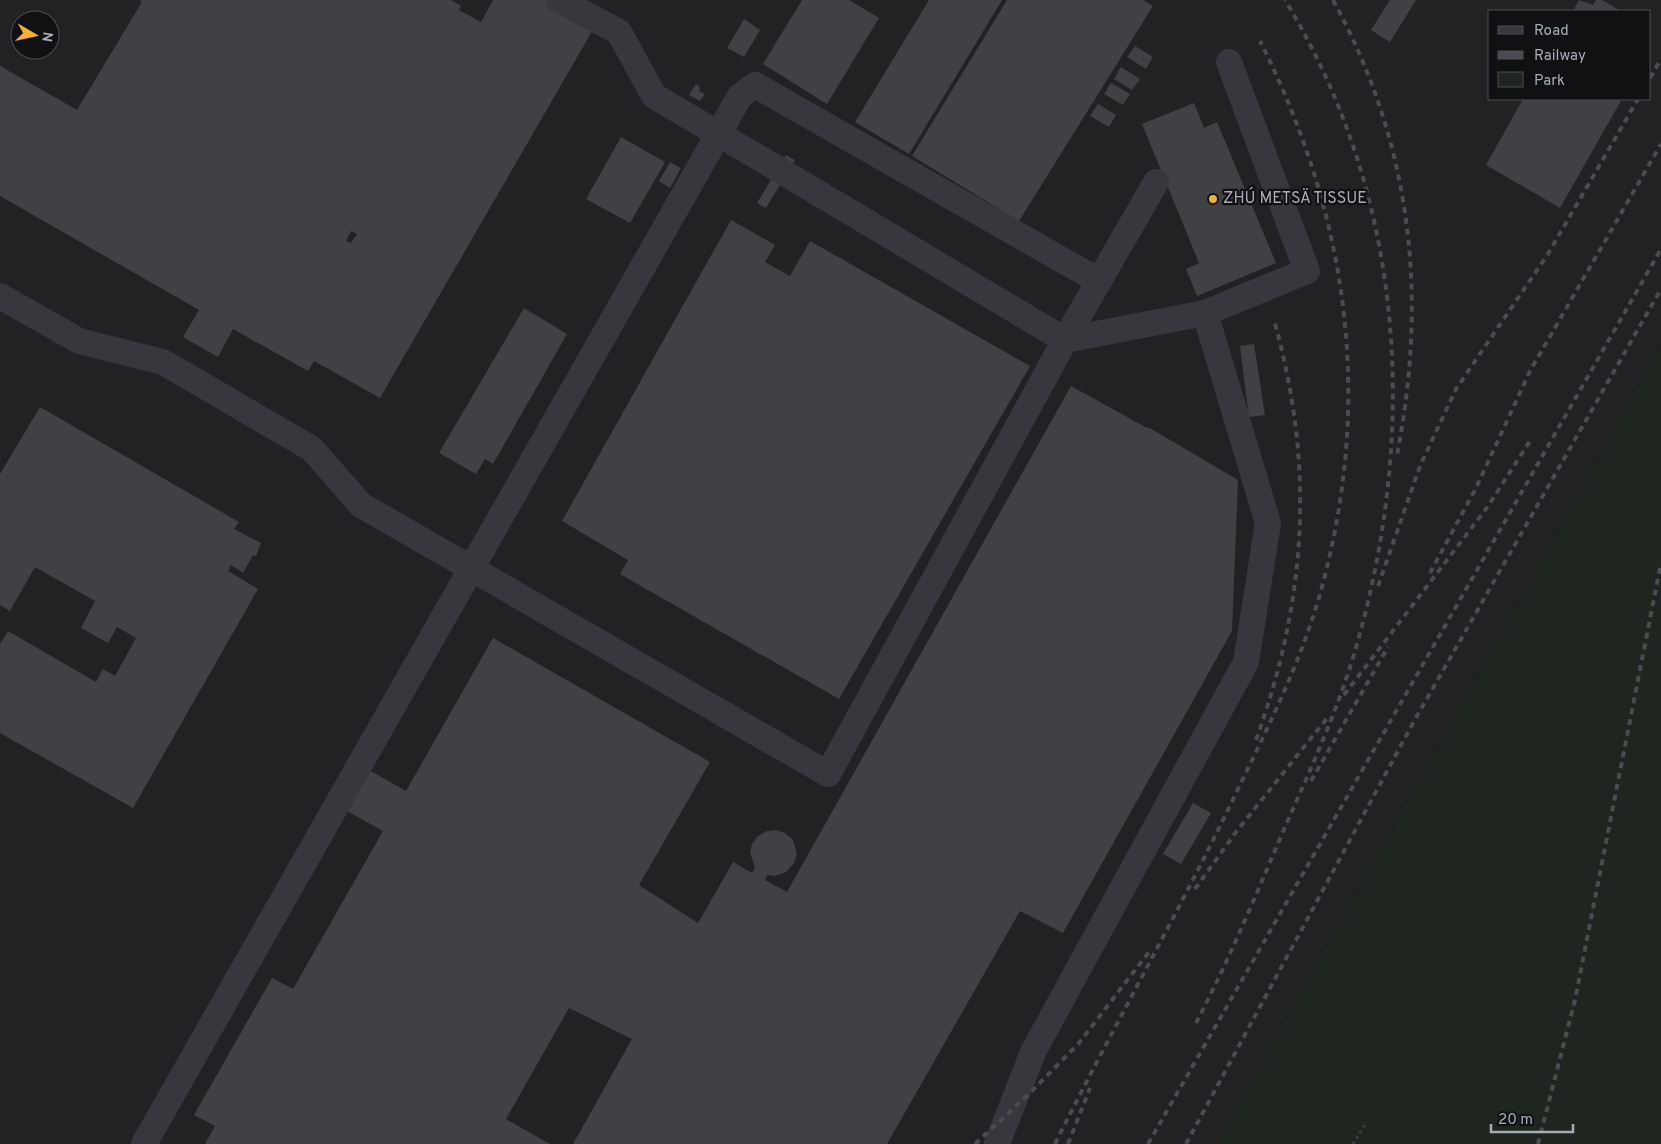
<svg xmlns="http://www.w3.org/2000/svg" width="1661" height="1144" font-family="Overpass,sans-serif">
  <style>
    .built { fill: #222225; fill-rule: evenodd }
    .green { fill: #1e261f }
    .building { fill: #404145; fill-rule: evenodd }
    .lines { fill: none; stroke-linecap: round; stroke-linejoin: round }
    .path { stroke: #3d3f44; stroke-width: 3; stroke-dasharray: 2.5 4; stroke-linecap: butt }
    .minor { stroke: #37383d; stroke-width: 26 }
    .rail { stroke: #4a4c52; stroke-width: 4; stroke-dasharray: 6 5; stroke-linecap: butt }
    .poi-dot { fill: #f2b134; stroke: #111113; stroke-width: 2 }
    .labels { text-anchor: middle; dominant-baseline: central; stroke-width: 4.5; stroke-linejoin: round; paint-order: stroke }
    .poi-label { font-size: 16px; fill: #a8adb8; stroke: #111113; text-anchor: start }
  </style>
  <rect width="100%" height="100%" fill="#161618"/>
  <!-- built -->
  <path class="built" d="M 0,0 L 1661,0 L 1661,346 L 1217,1144 L 0,1144 ZM 1490,11 L 1650,11 L 1650,99 L 1490,99 ZM 20,20 L 50,20 L 50,50 L 20,50 Z"/>
  <!-- green -->
  <polygon class="green" points="1661,346 1661,1144 1217,1144"/>
  <!-- building -->
  <g class="building">
    <path d="M 139,0 L 451,0 L 461,6 L 459,10 L 481,22 L 493,0 L 546,0 L 594,28 L 380,398 L 314,361 L 308,371 L 233,329 L 218,357 L 183,337 L 199,310 L 0,196 L 0,66 L 77,110 L 142,2 ZM 351,231 L 357,234 L 351,243 L 346,241 Z"/>
    <polygon points="802,0 849,0 879,18 827,104 763,64"/>
    <polygon points="929,0 1002,0 909,154 855,122"/>
    <polygon points="1007,0 1143,0 1153,6 1019,221 912,156"/>
    <polygon points="1390,0 1416,0 1390,42 1371,30"/>
    <polygon points="1579,0 1593,5 1596,0 1602,0 1621,11 1573,11"/>
    <polygon points="744,19 760,30 744,57 727,48"/>
    <polygon points="1135,46 1153,57 1146,69 1127,57"/>
    <polygon points="1121,67 1140,79 1132,90 1114,79"/>
    <polygon points="1111,83 1130,94 1123,105 1104,94"/>
    <polygon points="696,84 700,87 699,91 705,94 700,101 689,95"/>
    <polygon points="1523,99 1622,99 1560,208 1486,165"/>
    <polygon points="1194,103 1204,128 1217,122 1276,263 1197,296 1186,269 1199,263 1142,124"/>
    <polygon points="1098,104 1116,115 1109,127 1090,116"/>
    <polygon points="621,137 665,162 630,223 586,199"/>
    <polygon points="786,155 795,160 766,208 757,203"/>
    <polygon points="670,162 681,168 670,188 659,181"/>
    <polygon points="731,220 775,245 765,262 790,276 810,241 1030,366 839,699 620,574 628,560 562,521"/>
    <polygon points="524,308 567,334 493,464 485,459 476,474 439,453"/>
    <polygon points="1254,344 1265,415 1249,417 1240,346"/>
    <polygon points="1071,386 1147,428 1148,427 1238,480 1232,631 1063,933 1020,911 887,1144 573,1144 632,1039 569,1008 506,1119 550,1144 205,1144 215,1126 194,1115 272,978 293,989 383,831 347,811 369,770 406,791 493,638 710,762 639,885 698,923 733,862 752,873 755,867 750,853 752,844 758,836 767,831 776,830 785,833 793,840 797,854 794,863 786,872 775,876 767,875 765,880 787,892"/>
    <polygon points="40,407 239,522 234,529 261,543 256,556 253,555 243,573 231,565 228,571 258,589 133,808 0,733 0,644 8,631 96,682 103,669 115,676 136,638 117,627 108,643 81,628 95,601 35,567 10,611 0,605 0,474"/>
    <polygon points="1193,803 1211,813 1181,864 1163,854"/>
  </g>
  <g class="lines">
    <!-- path -->
    <polyline class="path" points="1353,1144 1366,1123"/>
    <!-- minor -->
    <g class="minor">
      <polyline points="559,0 619,32 654,96 778,169"/>
      <polyline points="1156,182 1065,340 1205,313 1307,271 1229,62"/>
      <polyline points="0,296 79,341 163,362 312,449 361,505 828,774 1065,340 786,174"/>
      <polyline points="144,1144 740,96 755,85 1099,281"/>
      <polyline points="997,1144 1033,1052 1246,662 1268,523 1205,313"/>
    </g>
    <!-- rail -->
    <g class="rail">
      <path d="M 1333,0 C 1412,144 1428,296 1397,455"/>
      <polyline points="1650,78 1661,59"/>
      <polyline points="1430,573 1476,488 1530,371 1661,144"/>
      <polyline points="1378,586 1420,466 1456,389 1548,254 1638,99"/>
      <polyline points="1344,695 1486,509 1530,441"/>
      <path d="M 1256,740 C 1307,598 1315,466 1274,320"/>
      <polyline points="1311,781 1388,647"/>
      <polyline points="1195,889 1236,832 1328,717"/>
      <path d="M 1196,1023 C 1227,964 1253,902 1279,841 C 1307,776 1338,712 1357,644 C 1419,426 1404,195 1285,0"/>
      <polyline points="975,1144 1032,1091 1079,1043 1149,952"/>
      <path d="M 1055,1144 C 1115,1023 1182,907 1240,785 C 1270,723 1301,661 1320,594 C 1374,401 1349,218 1260,41"/>
      <polyline points="1068,1144 1090,1088"/>
      <polyline points="1148,1144 1661,249"/>
      <polyline points="1186,1144 1413,723 1661,289"/>
      <polyline points="1538,1144 1575,1000 1661,563"/>
    </g>
  </g>
  <!-- markers -->
  <circle class="poi-dot" cx="1213" cy="199" r="5"/>
  <g class="labels">
    <!-- poi labels -->
    <g class="poi-label">
      <text x="1223" y="199">ZHÚ METSÄ TISSUE</text>
    </g>
  </g>
  <!-- legend -->
  <rect x="1488" y="10" width="162" height="90" fill="#111113" stroke="#4d4f55"/>
  <rect x="1498" y="26" width="25" height="8" fill="#37383d" stroke="#4d4f55"/>
  <text x="1534" y="35" font-size="15" fill="#a8adb8">Road</text>
  <rect x="1498" y="51" width="25" height="8" fill="#4a4c52" stroke="#4d4f55"/>
  <text x="1534" y="60" font-size="15" fill="#a8adb8">Railway</text>
  <rect x="1498" y="72" width="25" height="15" fill="#1e261f" stroke="#4d4f55"/>
  <text x="1534" y="85" font-size="15" fill="#a8adb8">Park</text>
  <!-- north arrow -->
  <g transform="translate(35 35) rotate(99)"><circle r="24" fill="#111113" stroke="#4d4f55"/>
  <path d="M0-4L9 19L0 12L-9 19Z" fill="#f2b134"/>
  <text y="-8" font-size="14" font-weight="bold" text-anchor="middle" fill="#a8adb8">N</text>
  </g>
  <!-- scale -->
  <path d="M1491 1124v8h82v-8" fill="none" stroke="#a8adb8" stroke-width="2.5"/>
  <text x="1498" y="1124" font-size="15" fill="#a8adb8" stroke="#111113" stroke-width="4" paint-order="stroke">20 m</text>
</svg>
